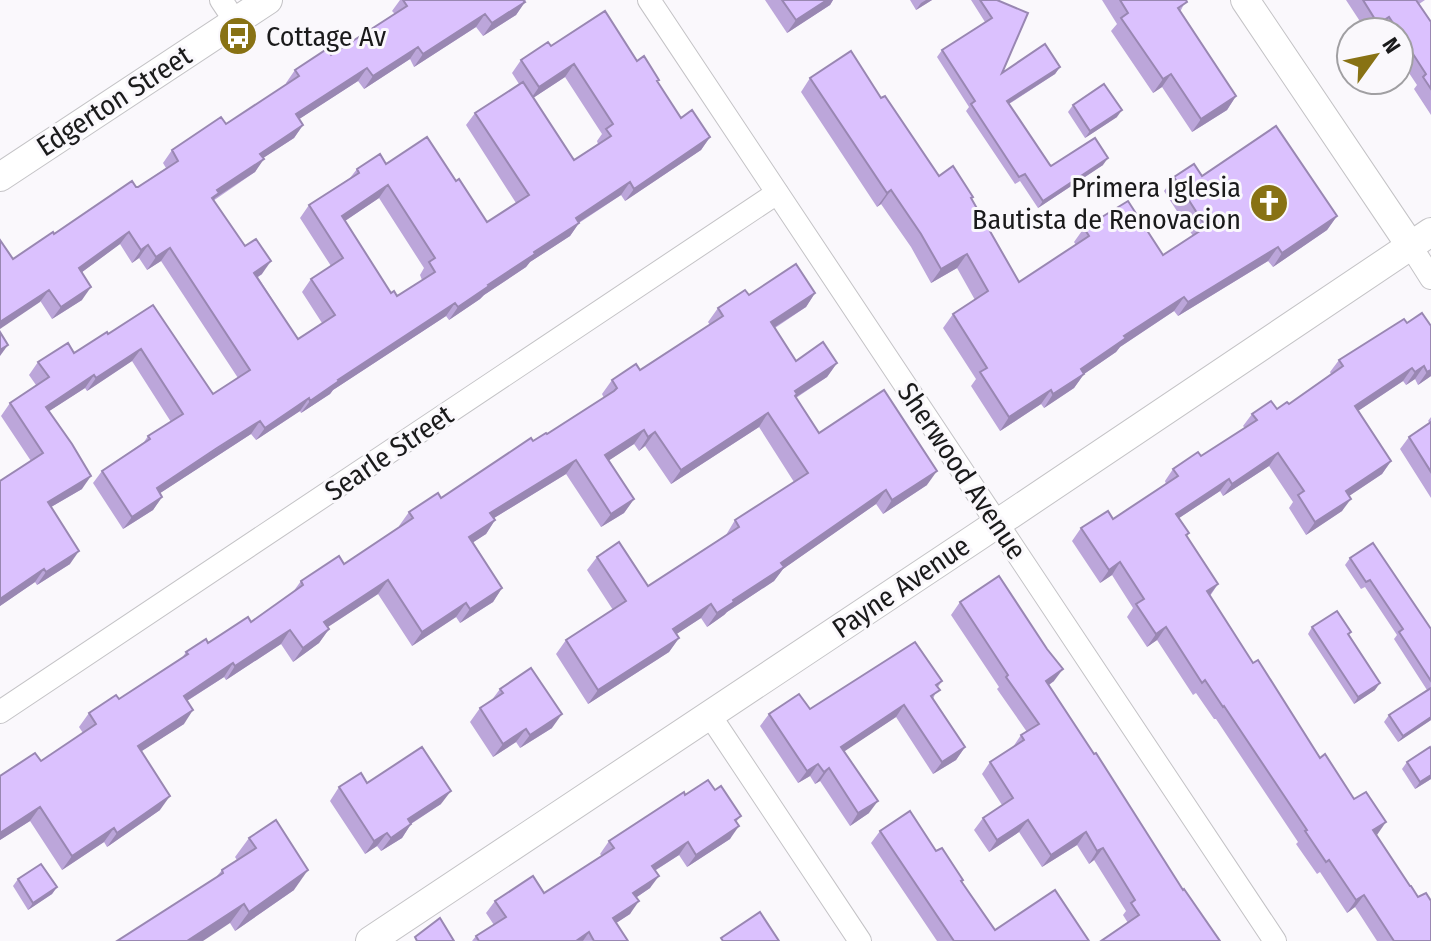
<svg xmlns="http://www.w3.org/2000/svg" width="1431" height="941" font-family="'Fira Sans Condensed',sans-serif">
  <style>
    .lines { fill: none; stroke-linecap: round; stroke-linejoin: round }
    .minor-casing { stroke: #c4c3c6; stroke-width: 24 }
    .tertiary-casing { stroke: #c4c3c6; stroke-width: 30 }
    .minor { stroke: #fff; stroke-width: 22 }
    .tertiary { stroke: #fff; stroke-width: 28 }
    .wall { fill: #bca6da; fill-rule: evenodd }
    .shaded-wall { fill: #9987b2 }
    .building { fill: #dbc1fe; stroke: #9987b2; stroke-width: 2; fill-rule: evenodd }
    .labels { text-anchor: middle; dominant-baseline: central; stroke-width: 6; stroke-linejoin: round; paint-order: stroke }
    .poi-label { font-size: 28px; fill: #1a1a1b; stroke: #faf8fc; text-anchor: start }
    .street-label { font-size: 28px; fill: #1a1a1b; stroke: #faf8fc }
  </style>
  <rect width="100%" height="100%" fill="#faf8fc"/>
  <g class="lines">
    <!-- minor casing -->
    <g class="minor-casing">
      <g id="minor">
        <polyline points="221,0 235,21"/>
        <polyline points="649,0 1275,941"/>
        <polyline points="1410,245 1431,278"/>
        <polyline points="0,712 777,193"/>
        <polyline points="709,714 860,941"/>
      </g>
    </g>
    <!-- tertiary casing -->
    <g class="tertiary-casing">
      <g id="tertiary">
        <polyline points="1245,0 1410,245"/>
        <polyline points="0,177 268,0"/>
        <polyline points="370,941 980,535 1431,232"/>
      </g>
    </g>
    <!-- minor -->
    <use href="#minor" class="minor"/>
    <!-- tertiary -->
    <use href="#tertiary" class="tertiary"/>
  </g>
  <!-- wall -->
  <g class="wall">
    <path d="M 400,0 L 526,0 L 516,15 L 483,36 L 476,27 L 414,67 L 410,59 L 364,89 L 358,81 L 299,119 L 303,125 L 294,138 L 263,158 L 255,172 L 213,201 L 262,274 L 258,277 L 298,339 L 322,323 L 302,292 L 311,279 L 331,266 L 300,218 L 309,205 L 350,178 L 357,169 L 386,164 L 456,181 L 487,222 L 516,203 L 466,125 L 475,113 L 519,84 L 512,73 L 521,60 L 551,46 L 637,61 L 658,82 L 681,118 L 710,137 L 701,150 L 625,201 L 621,195 L 579,223 L 570,236 L 530,262 L 526,267 L 484,295 L 480,299 L 449,320 L 446,316 L 333,390 L 330,394 L 301,413 L 300,411 L 256,440 L 251,434 L 160,493 L 162,497 L 153,510 L 123,529 L 93,483 L 102,471 L 144,442 L 148,436 L 171,422 L 132,361 L 87,391 L 85,388 L 49,411 L 82,489 L 51,507 L 70,564 L 37,585 L 35,582 L 0,606 L 0,481 L 31,461 L 1,416 L 10,403 L 36,385 L 29,375 L 38,362 L 74,353 L 108,334 L 153,305 L 213,394 L 238,378 L 161,261 L 147,270 L 139,258 L 132,263 L 120,244 L 82,272 L 82,300 L 52,319 L 13,259 L 54,234 L 136,187 L 138,187 L 166,168 L 163,163 L 172,150 L 226,124 L 287,84 L 286,83 L 295,70 L 331,55 L 395,14 L 392,11 ZM 565,77 L 602,134 L 597,141 L 598,144 L 574,160 L 533,98 ZM 379,198 L 424,268 L 420,275 L 422,280 L 397,296 L 391,293 L 345,221 Z"/>
    <polygon points="765,0 833,0 830,5 787,33"/>
    <polygon points="910,0 932,0 916,10"/>
    <polygon points="971,0 997,0 1002,73 1060,67 1055,74 1009,104 1050,165 1103,165 1038,208 1020,181 1015,184 966,111 969,107 937,57 942,50 985,22"/>
    <polygon points="1102,0 1186,0 1180,12 1236,96 1227,110 1192,132 1162,87 1153,93 1111,31 1117,24"/>
    <polygon points="1346,0 1425,0 1419,4 1431,22 1431,115 1414,89 1417,85 1399,58 1399,32 1382,32 1380,29 1376,32 1367,32"/>
    <polygon points="810,78 881,98 939,176 973,197 971,199 1019,282 1076,245 1074,242 1084,228 1163,255 1193,236 1164,191 1174,177 1202,176 1337,216 1327,230 1273,267 1268,261 1178,316 1174,311 1120,347 1116,352 1084,374 1074,388 1044,408 1041,404 1000,431 971,386 976,379 943,328 953,314 975,300 957,268 931,283 911,247 881,204 877,207 801,92"/>
    <polygon points="1073,105 1117,117 1085,138 1068,112"/>
    <polygon points="815,293 806,307 775,328 796,361 837,363 827,377 796,398 819,433 927,485 883,514 876,504 783,569 774,581 727,612 724,615 707,627 701,618 676,634 679,638 669,652 588,704 556,654 566,640 613,610 587,570 597,557 648,586 726,535 735,520 794,482 759,427 671,484 645,446 639,451 634,444 609,460 634,499 624,513 601,527 566,474 494,518 495,520 486,534 473,542 502,588 493,602 460,623 456,617 412,646 378,594 328,627 329,629 319,643 293,662 281,644 226,680 224,677 187,701 184,724 141,751 160,810 107,847 104,842 62,870 30,821 0,840 0,776 41,761 83,733 79,727 89,713 119,699 182,658 186,652 251,622 293,592 301,581 344,564 399,527 399,526 409,512 441,498 533,441 547,434 604,398 602,394 612,380 640,370 710,325 708,322 718,308 749,295"/>
    <polygon points="1404,319 1431,376 1418,385 1415,379 1406,385 1403,381 1358,411 1391,461 1382,474 1349,496 1342,511 1306,535 1289,508 1293,502 1269,466 1223,496 1220,491 1179,518 1189,533 1187,536 1218,584 1210,596 1253,663 1376,835 1431,941 1377,941 1355,907 1347,913 1320,872 1317,874 1296,844 1298,842 1216,719 1214,719 1196,693 1193,695 1157,640 1147,647 1127,617 1133,608 1112,575 1100,583 1072,541 1081,528 1113,519 1166,484 1165,481 1173,469 1201,456 1245,428 1243,426 1252,414 1277,409 1289,404 1331,374 1330,372 1339,360"/>
    <polygon points="1431,417 1431,498 1400,449 1409,437 1430,423 1428,421"/>
    <polygon points="1350,558 1431,629 1431,720 1398,742 1384,722 1389,715 1427,690 1394,639 1397,635 1365,587 1361,589 1345,565"/>
    <polygon points="960,602 1054,681 1049,685 1183,890 1128,923 1123,915 1126,911 1094,860 1089,864 1077,845 1042,867 1019,832 989,852 974,830 983,818 1002,805 982,774 990,762 1013,747 1021,735 1027,732 997,689 999,687 951,615"/>
    <polygon points="1312,627 1351,632 1349,635 1375,690 1354,704 1308,634"/>
    <polygon points="942,681 938,687 933,699 965,747 956,760 933,774 896,717 844,751 869,813 850,826 820,781 815,784 810,776 798,783 760,726 769,714 810,709"/>
    <polygon points="500,689 552,728 520,748 516,742 493,757 470,722 480,708 491,701"/>
    <polygon points="1431,749 1431,779 1415,789 1402,769 1407,762"/>
    <polygon points="367,783 441,804 411,824 402,838 381,851 377,846 365,854 330,801 339,787"/>
    <polygon points="715,790 741,816 736,822 730,839 687,867 679,855 656,870 650,888 637,897 630,914 616,923 628,941 472,941 476,936 494,925 486,913 495,901 544,893 602,856 600,854 609,841 685,795"/>
    <polygon points="880,831 962,882 995,930 1089,941 937,941 871,843"/>
    <polygon points="249,838 294,890 235,931 230,923 217,876 222,870 237,860 235,857"/>
    <polygon points="18,879 57,887 52,894 28,910 13,886"/>
  </g>
  <!-- shaded-wall -->
  <g class="shaded-wall">
    <polygon points="827,0 833,0 830,5 787,33 796,20"/>
    <polygon points="926,0 932,0 916,10 921,3"/>
    <polygon points="525,2 516,15 483,36 492,23"/>
    <polygon points="485,14 476,27 414,67 423,54"/>
    <polygon points="1389,17 1380,29 1376,32 1373,32 1378,24"/>
    <polygon points="418,47 410,59 364,89 373,76"/>
    <polygon points="574,64 565,77 530,100 539,87"/>
    <polygon points="1060,67 1055,74 1002,108 1007,101"/>
    <polygon points="367,68 358,81 287,127 296,114"/>
    <polygon points="1171,74 1162,87 1153,93 1163,79"/>
    <polygon points="1236,96 1227,110 1192,132 1201,119"/>
    <polygon points="1122,110 1117,117 1085,138 1090,131"/>
    <polygon points="303,125 294,138 251,166 260,154"/>
    <polygon points="710,137 701,150 625,201 634,189"/>
    <polygon points="1108,158 1103,165 1038,208 1043,201"/>
    <polygon points="264,159 255,172 215,198 210,206 203,211 217,190"/>
    <polygon points="630,182 621,195 567,230 576,218"/>
    <polygon points="388,185 379,198 333,229 342,216"/>
    <polygon points="891,190 881,204 877,207 887,193"/>
    <polygon points="1337,216 1327,230 1273,267 1282,253"/>
    <polygon points="579,223 570,236 530,262 526,267 484,295 480,299 449,320 458,307 534,252"/>
    <polygon points="129,232 120,244 70,281 79,268"/>
    <polygon points="148,245 139,258 132,263 141,250"/>
    <polygon points="1278,247 1268,261 1178,316 1188,302"/>
    <polygon points="170,248 161,261 147,270 156,257"/>
    <polygon points="967,254 957,268 931,283 941,269"/>
    <polygon points="271,261 262,274 245,285 254,273"/>
    <polygon points="91,287 82,300 52,319 61,307"/>
    <polygon points="49,290 40,302 0,329 0,322"/>
    <polygon points="815,293 806,307 761,336 771,322"/>
    <polygon points="1184,297 1174,311 1120,347 1116,352 1084,374 1074,388 1044,408 1053,394 1081,369 1124,336"/>
    <polygon points="455,303 446,316 333,390 330,394 301,413 310,401 338,380"/>
    <polygon points="8,345 0,356 0,350"/>
    <polygon points="141,349 132,361 87,391 96,378"/>
    <polygon points="837,363 827,377 793,399 795,391"/>
    <polygon points="1424,366 1415,379 1406,385 1415,372"/>
    <polygon points="1412,368 1403,381 1346,419 1355,406"/>
    <polygon points="1431,370 1431,376 1418,385 1427,372"/>
    <polygon points="94,375 85,388 37,419 46,407"/>
    <polygon points="1051,390 1041,404 1000,431 1009,417"/>
    <polygon points="309,398 300,411 256,440 265,428"/>
    <polygon points="768,413 759,427 671,484 681,470"/>
    <polygon points="260,421 251,434 148,501 157,488"/>
    <polygon points="644,430 634,444 596,469 605,455"/>
    <polygon points="655,432 645,446 639,451 648,437"/>
    <polygon points="1278,453 1269,466 1223,496 1232,484"/>
    <polygon points="576,460 566,474 481,526 490,513"/>
    <polygon points="1391,461 1382,474 1337,504 1346,491"/>
    <polygon points="937,471 927,485 883,514 892,500"/>
    <polygon points="91,476 82,489 39,514 48,502"/>
    <polygon points="1229,479 1220,491 1167,526 1176,514"/>
    <polygon points="886,490 876,504 783,569 774,581 727,612 724,615 707,627 717,613 781,563"/>
    <polygon points="162,497 153,510 123,529 132,517"/>
    <polygon points="634,499 624,513 601,527 611,514"/>
    <polygon points="1351,499 1342,511 1306,535 1315,522"/>
    <polygon points="495,520 486,534 460,551 469,537"/>
    <polygon points="79,551 70,564 37,585 46,572"/>
    <polygon points="1120,562 1112,575 1100,583 1109,570"/>
    <polygon points="44,569 35,582 0,606 0,599"/>
    <polygon points="388,580 378,594 314,636 324,622"/>
    <polygon points="1218,584 1209,596 1207,591"/>
    <polygon points="502,588 493,602 460,623 470,609"/>
    <polygon points="466,603 456,617 412,646 422,632"/>
    <polygon points="711,604 701,618 663,643 673,629"/>
    <polygon points="1166,627 1157,640 1147,647 1156,634"/>
    <polygon points="329,629 319,643 293,662 303,648"/>
    <polygon points="290,630 281,644 226,680 235,666"/>
    <polygon points="679,638 669,652 588,704 598,690"/>
    <polygon points="233,663 224,677 174,709 184,696"/>
    <polygon points="1063,669 1054,681 1037,693 1046,681"/>
    <polygon points="1380,683 1375,690 1354,704 1358,697"/>
    <polygon points="904,705 896,717 833,759 841,747"/>
    <polygon points="193,710 184,724 128,760 138,746"/>
    <polygon points="562,714 552,728 520,748 530,735"/>
    <polygon points="1431,717 1431,720 1398,742 1403,736"/>
    <polygon points="526,729 516,742 493,757 503,744"/>
    <polygon points="965,747 956,760 933,774 942,762"/>
    <polygon points="818,764 810,776 798,783 807,771"/>
    <polygon points="829,768 820,781 815,784 824,772"/>
    <polygon points="1431,775 1431,779 1415,789 1420,782"/>
    <polygon points="451,791 441,804 398,832 408,819"/>
    <polygon points="170,796 160,810 107,847 117,833"/>
    <polygon points="878,801 869,813 850,826 858,813"/>
    <polygon points="40,807 30,821 0,840 0,833"/>
    <polygon points="1028,820 1019,832 989,852 997,840"/>
    <polygon points="1386,822 1377,835 1364,843 1373,830"/>
    <polygon points="411,824 402,838 381,851 391,838"/>
    <polygon points="739,826 730,839 687,867 696,855"/>
    <polygon points="114,828 104,842 62,870 72,856"/>
    <polygon points="1086,832 1077,845 1042,867 1051,855"/>
    <polygon points="387,833 377,846 365,854 374,841"/>
    <polygon points="688,842 679,855 643,878 652,866"/>
    <polygon points="1103,848 1094,860 1089,864 1097,851"/>
    <polygon points="308,870 294,890 235,931 249,912"/>
    <polygon points="659,876 650,888 625,905 633,893"/>
    <polygon points="57,887 52,894 28,910 33,903"/>
    <polygon points="1364,895 1355,907 1347,913 1356,900"/>
    <polygon points="639,901 630,914 604,931 613,918"/>
    <polygon points="244,904 230,923 203,941 187,941"/>
    <polygon points="589,932 583,941 576,941"/>
  </g>
  <!-- building -->
  <g class="building">
    <path d="M 403,0 L 523,0 L 525,2 L 492,23 L 485,14 L 423,54 L 418,47 L 373,76 L 367,68 L 296,114 L 303,125 L 260,154 L 264,159 L 217,190 L 219,193 L 212,198 L 245,246 L 256,239 L 271,261 L 254,273 L 298,339 L 335,315 L 311,279 L 343,258 L 309,205 L 359,173 L 357,169 L 380,154 L 386,164 L 427,137 L 456,181 L 459,179 L 487,222 L 529,195 L 475,113 L 523,82 L 574,160 L 611,136 L 606,129 L 613,124 L 574,64 L 539,87 L 521,60 L 548,42 L 551,46 L 605,11 L 637,61 L 644,56 L 659,80 L 657,81 L 681,118 L 692,110 L 710,137 L 634,189 L 630,182 L 576,218 L 579,223 L 534,252 L 535,254 L 488,285 L 489,286 L 458,307 L 455,303 L 338,380 L 339,381 L 310,401 L 309,398 L 265,428 L 260,421 L 217,448 L 157,488 L 162,497 L 132,517 L 102,471 L 150,439 L 148,436 L 183,414 L 141,349 L 96,378 L 94,375 L 46,407 L 72,444 L 91,476 L 48,502 L 79,551 L 46,572 L 44,569 L 0,599 L 0,481 L 43,453 L 10,403 L 49,377 L 38,362 L 68,343 L 74,353 L 107,332 L 108,334 L 153,305 L 213,394 L 250,370 L 170,248 L 156,257 L 148,245 L 141,250 L 129,232 L 79,268 L 91,287 L 61,307 L 49,290 L 0,322 L 0,240 L 13,259 L 53,232 L 54,234 L 132,181 L 136,187 L 138,187 L 178,161 L 172,150 L 221,117 L 226,124 L 299,76 L 295,70 L 327,49 L 331,55 L 407,6 ZM 388,185 L 435,258 L 429,262 L 435,272 L 397,296 L 394,291 L 391,293 L 342,216 Z"/>
    <polygon points="782,0 827,0 796,20"/>
    <polygon points="980,0 997,0 1028,13 1002,73 1045,44 1060,67 1007,101 1050,165 1051,166 1095,138 1108,158 1043,201 1025,174 1019,177 971,104 975,101 942,50 992,18"/>
    <polygon points="1120,0 1186,0 1187,2 1178,8 1236,96 1201,119 1171,74 1163,79 1121,18 1128,13"/>
    <polygon points="1363,0 1416,0 1431,22 1431,89 1423,77 1426,74 1389,17 1378,24"/>
    <polygon points="851,51 881,98 885,96 939,176 953,166 973,197 971,198 1019,282 1089,236 1084,228 1128,201 1163,255 1206,227 1174,177 1194,164 1202,176 1276,126 1337,216 1282,253 1278,247 1188,302 1184,297 1124,336 1126,338 1081,369 1084,374 1053,394 1051,390 1009,417 980,372 987,368 953,314 988,291 967,254 941,269 921,234 891,190 887,193 810,78"/>
    <polygon points="1104,84 1122,110 1090,131 1073,105"/>
    <polygon points="796,264 815,293 771,322 796,361 823,342 837,363 795,391 797,394 795,396 819,433 884,390 937,471 892,500 886,490 781,563 784,567 733,600 734,602 717,613 711,604 673,629 679,638 598,690 566,640 626,601 597,557 619,542 648,586 739,527 735,520 808,473 768,413 681,470 655,432 648,437 644,430 605,455 634,499 611,514 576,460 490,513 495,520 469,537 502,588 470,609 466,603 422,632 388,580 324,622 329,629 303,648 290,630 235,666 233,663 184,696 193,710 138,746 170,796 117,833 114,828 72,856 40,807 0,833 0,776 35,753 41,761 96,724 89,713 116,695 119,699 188,654 186,652 206,639 208,643 248,617 251,622 303,585 301,581 339,556 344,564 413,518 409,512 438,493 441,498 531,438 533,441 546,433 547,434 614,391 617,388 612,380 636,364 640,370 723,316 718,308 745,290 749,295"/>
    <polygon points="1422,313 1431,326 1431,370 1427,372 1424,366 1415,372 1412,368 1355,406 1391,461 1346,491 1351,499 1315,522 1298,495 1304,491 1278,453 1232,484 1229,479 1176,514 1189,533 1186,535 1218,584 1207,591 1253,663 1258,660 1320,758 1325,754 1354,799 1366,792 1386,822 1373,830 1410,886 1411,886 1418,897 1426,893 1431,901 1431,941 1394,941 1364,895 1356,900 1329,860 1326,862 1305,831 1307,830 1224,706 1223,707 1205,680 1202,683 1166,627 1156,634 1136,604 1144,599 1120,562 1109,570 1081,528 1108,511 1113,519 1178,476 1173,469 1198,452 1201,456 1257,420 1252,414 1271,401 1277,409 1287,402 1289,404 1343,366 1339,360 1404,319 1407,323"/>
    <polygon points="0,332 8,345 0,350"/>
    <polygon points="1431,422 1431,472 1409,437"/>
    <polygon points="1373,543 1431,629 1431,681 1399,632 1403,629 1370,580 1366,582 1350,558"/>
    <polygon points="999,576 1047,649 1063,669 1046,681 1094,754 1096,753 1183,890 1184,889 1220,941 1101,941 1139,915 1131,903 1135,900 1103,848 1097,851 1086,832 1051,855 1028,820 997,840 983,818 1013,798 990,762 1024,740 1021,735 1039,724 1006,677 1008,675 960,602"/>
    <polygon points="1337,611 1351,632 1348,634 1380,683 1358,697 1312,627"/>
    <polygon points="915,642 942,681 936,685 940,690 931,696 965,747 942,762 904,705 841,747 878,801 858,813 829,768 824,772 818,764 807,771 769,714 799,694 810,709"/>
    <polygon points="531,668 562,714 530,735 526,729 503,744 480,708 503,693 500,689"/>
    <polygon points="1431,688 1431,717 1403,736 1389,715"/>
    <polygon points="422,747 451,791 408,819 411,824 391,838 387,833 374,841 339,787 361,773 367,783"/>
    <polygon points="1430,747 1431,749 1431,775 1420,782 1407,762"/>
    <polygon points="708,780 715,790 721,786 741,816 735,820 739,826 696,855 688,842 652,866 659,876 633,893 639,901 613,918 628,941 594,941 589,932 576,941 479,941 476,936 506,917 495,901 533,876 544,893 614,848 609,841 684,792 685,795"/>
    <polygon points="910,811 936,851 942,848 963,880 961,881 995,930 1055,890 1089,941 954,941 880,831"/>
    <polygon points="276,820 308,870 249,912 244,904 187,941 117,941 223,873 222,870 256,848 249,838"/>
    <polygon points="41,864 57,887 33,903 18,879"/>
    <polygon points="760,912 779,941 723,941 721,938"/>
    <polygon points="440,918 454,941 417,941 415,937"/>
  </g>
  <!-- icons -->
  <defs>
    <g id="bus-disc" transform="scale(2)"><circle r="9.5" fill="#887214" stroke="#faf8fc"/><path d="M-5-6H5V4H4V6H2V4H-2V6H-4V4H-5ZM-3.5-4V0h7V-4ZM-3.5 1.2v1.5H-2V1.2ZM2 1.2v1.5H3.5V1.2Z" fill="#fff"/></g>
    <g id="church-disc" transform="scale(2)"><circle r="9.5" fill="#887214" stroke="#faf8fc"/><path d="M-1.2-6h2.4v3.5h3.3v2.4h-3.3V6h-2.4V-.1h-3.3v-2.4h3.3Z" fill="#fff"/></g>
  </defs>
  <g fill-rule="evenodd">
    <use href="#bus-disc" x="238" y="36"/>
    <use href="#church-disc" x="1269" y="203"/>
  </g>
  <g class="labels">
    <!-- poi labels -->
    <g class="poi-label">
      <text x="266" y="36">Cottage Av</text>
      <text x="1241" y="187" text-anchor="end">Primera Iglesia<tspan x="1241" dy="32">Bautista de Renovacion</tspan></text>
    </g>
    <!-- street labels -->
    <g class="street-label">
      <text transform="translate(114 101) rotate(-33)">Edgerton Street</text>
      <text transform="translate(389 453) rotate(-34)">Searle Street</text>
      <text transform="translate(962 471) rotate(56)">Sherwood Avenue</text>
      <text transform="translate(901 587) rotate(-34)">Payne Avenue</text>
    </g>
  </g>
  <!-- north arrow -->
  <g transform="translate(1375 56) rotate(57)"><circle r="38" fill="#faf8fc" stroke="#a09fa2" stroke-width="2"/>
  <path d="M0-6L14 30L0 20L-14 30Z" fill="#887214"/>
  <text y="-12" font-size="22" font-weight="bold" text-anchor="middle" fill="#1a1a1b">N</text>
  </g>
</svg>
